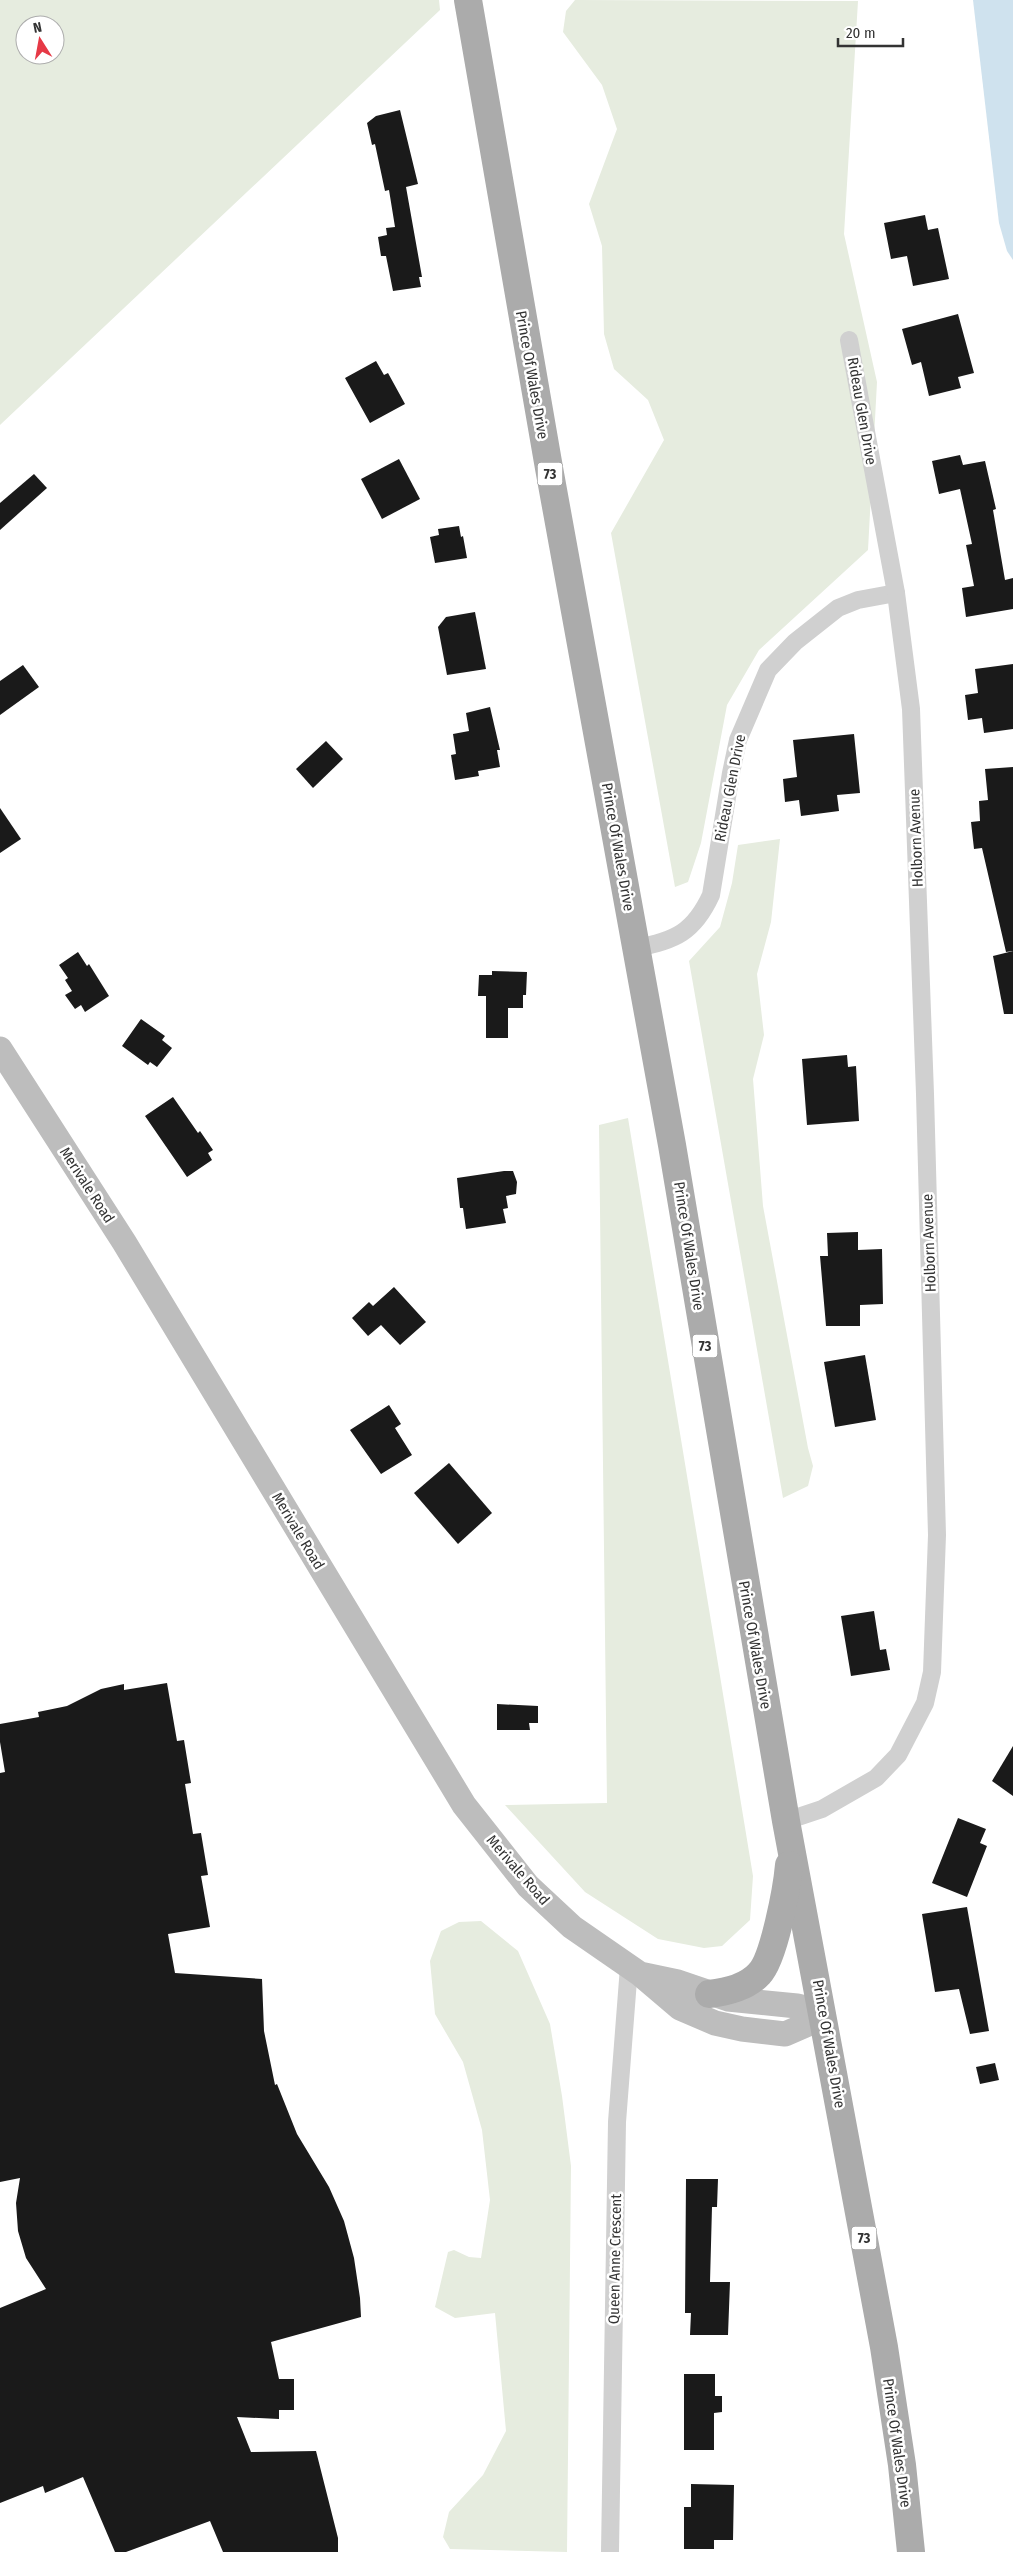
<svg xmlns="http://www.w3.org/2000/svg" width="1013" height="2552" font-family="'Fira Sans Condensed',sans-serif">
  <style>
    .green { fill: #e6ecdf; fill-rule: evenodd }
    .water { fill: #cfe2ee }
    .building { fill: #1a1a1a }
    .lines { fill: none; stroke-linecap: round; stroke-linejoin: round }
    .minor { stroke: #d0d0d0; stroke-width: 18 }
    .secondary { stroke: #bdbdbd; stroke-width: 25 }
    .primary { stroke: #ababab; stroke-width: 28 }
    .labels { text-anchor: middle; dominant-baseline: central; stroke-width: 5; stroke-linejoin: round; paint-order: stroke }
    .shield { fill: #fff; stroke: #707070; stroke-width: 1 }
    .shield-label { font-size: 14px; font-weight: bold; fill: #333 }
    .street-label { font-size: 15px; fill: #333; stroke: #fff }
  </style>
  <rect width="100%" height="100%" fill="#fff"/>
  <!-- green -->
  <g class="green">
    <path d="M 0,0 L 439,0 L 440,10 L 0,425 ZM 25,25 L 55,25 L 55,55 L 25,55 Z"/>
    <polygon points="575,0 858,1 844,234 877,382 868,550 759,650 727,705 701,843 688,882 675,887 611,533 664,440 648,400 614,369 604,334 602,246 589,204 617,129 602,85 563,32 566,11"/>
    <polygon points="780,839 771,922 757,974 764,1035 753,1079 763,1206 808,1448 813,1466 808,1486 783,1498 689,961 720,927 732,883 738,845"/>
    <polygon points="628,1118 753,1876 750,1920 722,1946 704,1948 658,1939 585,1892 505,1805 607,1803 599,1125"/>
    <polygon points="481,1921 518,1951 550,2024 562,2096 571,2166 567,2552 450,2549 443,2537 449,2512 483,2475 506,2431 495,2313 455,2318 435,2307 448,2252 454,2250 469,2257 481,2258 490,2200 482,2130 463,2062 435,2014 430,1961 441,1931 459,1922"/>
  </g>
  <!-- water -->
  <polygon class="water" points="973,0 1013,0 1013,260 1007,251 999,223"/>
  <!-- building -->
  <g class="building">
    <polygon points="400,110 418,184 406,187 422,277 419,277 421,287 393,291 386,256 381,256 378,237 387,235 386,228 395,227 389,190 385,191 375,144 372,145 367,123 376,116"/>
    <polygon points="925,215 928,230 938,228 949,279 913,286 907,256 891,259 884,223"/>
    <polygon points="958,314 974,373 958,377 961,388 929,396 921,362 912,365 902,329"/>
    <polygon points="376,361 384,375 388,373 405,404 370,423 345,378"/>
    <polygon points="960,455 963,465 985,461 996,509 993,510 1005,580 1013,578 1013,609 966,617 962,588 974,586 966,545 972,544 960,489 939,494 932,461"/>
    <polygon points="399,459 420,499 382,519 361,479"/>
    <polygon points="34,474 47,488 0,530 0,503"/>
    <polygon points="459,526 461,537 463,536 467,558 435,563 430,537 439,535 438,529"/>
    <polygon points="475,612 486,669 447,675 438,627 446,617"/>
    <polygon points="1013,664 1013,729 984,733 982,718 968,720 965,695 978,693 975,669"/>
    <polygon points="23,665 39,687 0,715 0,681"/>
    <polygon points="490,707 500,750 497,750 500,767 478,771 479,776 455,780 451,755 456,754 453,734 469,731 466,713"/>
    <polygon points="854,734 860,793 837,795 839,811 801,816 799,800 785,802 783,779 797,777 793,740"/>
    <polygon points="326,741 343,759 313,788 296,769"/>
    <polygon points="1013,767 1013,951 1006,952 982,848 974,849 971,822 980,821 979,801 988,800 985,769"/>
    <polygon points="0,808 21,839 0,853"/>
    <polygon points="1013,951 1013,1014 1004,1014 993,956"/>
    <polygon points="78,952 87,966 89,964 109,996 85,1012 81,1005 75,1009 65,995 72,991 65,980 68,978 59,965"/>
    <polygon points="492,971 527,972 526,995 523,995 523,1008 508,1008 508,1038 486,1038 486,996 478,996 479,975 492,975"/>
    <polygon points="141,1019 165,1036 162,1040 172,1048 157,1067 150,1062 148,1065 122,1046"/>
    <polygon points="847,1055 848,1067 856,1066 859,1121 807,1125 802,1059"/>
    <polygon points="173,1097 198,1133 200,1131 213,1150 208,1153 212,1160 187,1177 145,1116"/>
    <polygon points="504,1171 513,1171 517,1182 516,1194 506,1196 508,1208 503,1209 506,1223 466,1229 463,1208 460,1208 457,1178"/>
    <polygon points="858,1232 858,1250 882,1249 883,1304 860,1305 860,1326 826,1326 820,1256 828,1256 827,1233"/>
    <polygon points="394,1287 426,1322 400,1345 381,1325 368,1336 352,1318 369,1302 373,1306"/>
    <polygon points="865,1355 876,1420 835,1427 824,1362"/>
    <polygon points="389,1405 401,1424 395,1428 412,1455 381,1474 350,1430"/>
    <polygon points="449,1463 492,1513 458,1544 414,1493"/>
    <polygon points="874,1611 880,1650 886,1649 890,1670 851,1676 841,1616"/>
    <polygon points="167,1683 177,1741 184,1740 191,1783 185,1784 193,1834 201,1833 208,1875 201,1876 210,1927 168,1934 175,1973 262,1979 264,2031 275,2085 277,2084 297,2134 329,2187 344,2221 354,2258 360,2298 361,2317 271,2342 279,2379 294,2379 294,2410 279,2410 279,2419 237,2417 251,2452 316,2451 338,2538 338,2552 223,2552 210,2521 126,2552 115,2552 83,2477 45,2493 43,2486 0,2503 0,2308 46,2289 26,2258 18,2231 16,2203 20,2178 0,2182 0,1773 5,1772 0,1742 0,1724 39,1717 38,1712 67,1706 101,1689 124,1684 124,1690"/>
    <polygon points="497,1704 538,1706 538,1723 529,1723 530,1730 497,1730"/>
    <polygon points="1013,1746 1013,1796 992,1781"/>
    <polygon points="958,1818 986,1829 980,1843 987,1846 967,1897 932,1883"/>
    <polygon points="967,1907 989,2031 970,2034 959,1989 935,1992 922,1914"/>
    <polygon points="995,2063 999,2080 980,2084 976,2067"/>
    <polygon points="686,2179 718,2179 717,2207 712,2207 710,2282 730,2282 728,2335 690,2335 691,2313 685,2313"/>
    <polygon points="684,2374 715,2374 715,2396 722,2396 722,2412 714,2413 714,2450 684,2450"/>
    <polygon points="691,2484 734,2485 733,2540 714,2540 714,2549 684,2549 684,2507 691,2507"/>
  </g>
  <g class="lines">
    <!-- minor -->
    <g class="minor">
      <path d="M 636,948 C 675,941 694,932 711,895 L 731,773 L 738,740 L 768,670 L 795,642 L 838,608 L 858,600 L 896,593"/>
      <polyline points="786,1821 822,1809 876,1778 898,1755 925,1703 932,1672 937,1535 925,1094 911,709 896,593 849,340"/>
      <polyline points="610,2552 617,2122 629,1967"/>
    </g>
    <!-- secondary -->
    <polyline class="secondary" points="0,1049 124,1242 464,1805 528,1886 572,1927 640,1974 680,2008 715,2023 742,2029 785,2034 808,2024 822,2012 797,2006 728,1999 678,1982 640,1974"/>
    <!-- primary -->
    <g class="primary">
      <polyline points="468,0 549,468 672,1145 786,1821 884,2347 902,2465 911,2552"/>
      <path d="M 709,1994 C 727,1992 747,1987 759,1974 C 774,1959 787,1888 789,1865"/>
    </g>
  </g>
  <g class="labels">
    <!-- shield labels -->
    <g class="shield">
      <rect x="537.5" y="462.5" width="25" height="23" rx="4"/>
      <rect x="692.5" y="1334.5" width="25" height="23" rx="4"/>
      <rect x="851.5" y="2226.5" width="25" height="23" rx="4"/>
    </g>
    <g class="shield-label">
      <text x="550" y="474">73</text>
      <text x="705" y="1346">73</text>
      <text x="864" y="2238">73</text>
    </g>
    <!-- street labels -->
    <g class="street-label">
      <text transform="translate(532 375) rotate(80)">Prince Of Wales Drive</text>
      <text transform="translate(862 411) rotate(80)">Rideau Glen Drive</text>
      <text transform="translate(730 788) rotate(-79)">Rideau Glen Drive</text>
      <text transform="translate(916 838) rotate(-92)">Holborn Avenue</text>
      <text transform="translate(618 847) rotate(80)">Prince Of Wales Drive</text>
      <text transform="translate(87 1185) rotate(57)">Merivale Road</text>
      <text transform="translate(929 1243) rotate(-92)">Holborn Avenue</text>
      <text transform="translate(689 1246) rotate(81)">Prince Of Wales Drive</text>
      <text transform="translate(298 1531) rotate(59)">Merivale Road</text>
      <text transform="translate(755 1645) rotate(80)">Prince Of Wales Drive</text>
      <text transform="translate(518 1870) rotate(49)">Merivale Road</text>
      <text transform="translate(829 2044) rotate(80)">Prince Of Wales Drive</text>
      <text transform="translate(615 2259) rotate(-89)">Queen Anne Crescent</text>
      <text transform="translate(897 2443) rotate(82)">Prince Of Wales Drive</text>
    </g>
  </g>
  <!-- north arrow -->
  <g transform="translate(40 40) rotate(349)"><circle r="24" fill="#ffffff" stroke="#adadad"/>
  <path d="M0-4L9 19L0 12L-9 19Z" fill="#e63946"/>
  <text y="-8" font-size="14" font-weight="bold" text-anchor="middle" fill="#333333">N</text>
  </g>
  <!-- scale -->
  <path d="M838 38v8h65v-8" fill="none" stroke="#333333" stroke-width="2.5"/>
  <text x="846" y="38" font-size="15" fill="#333333" stroke="#ffffff" stroke-width="4" paint-order="stroke">20 m</text>
</svg>
